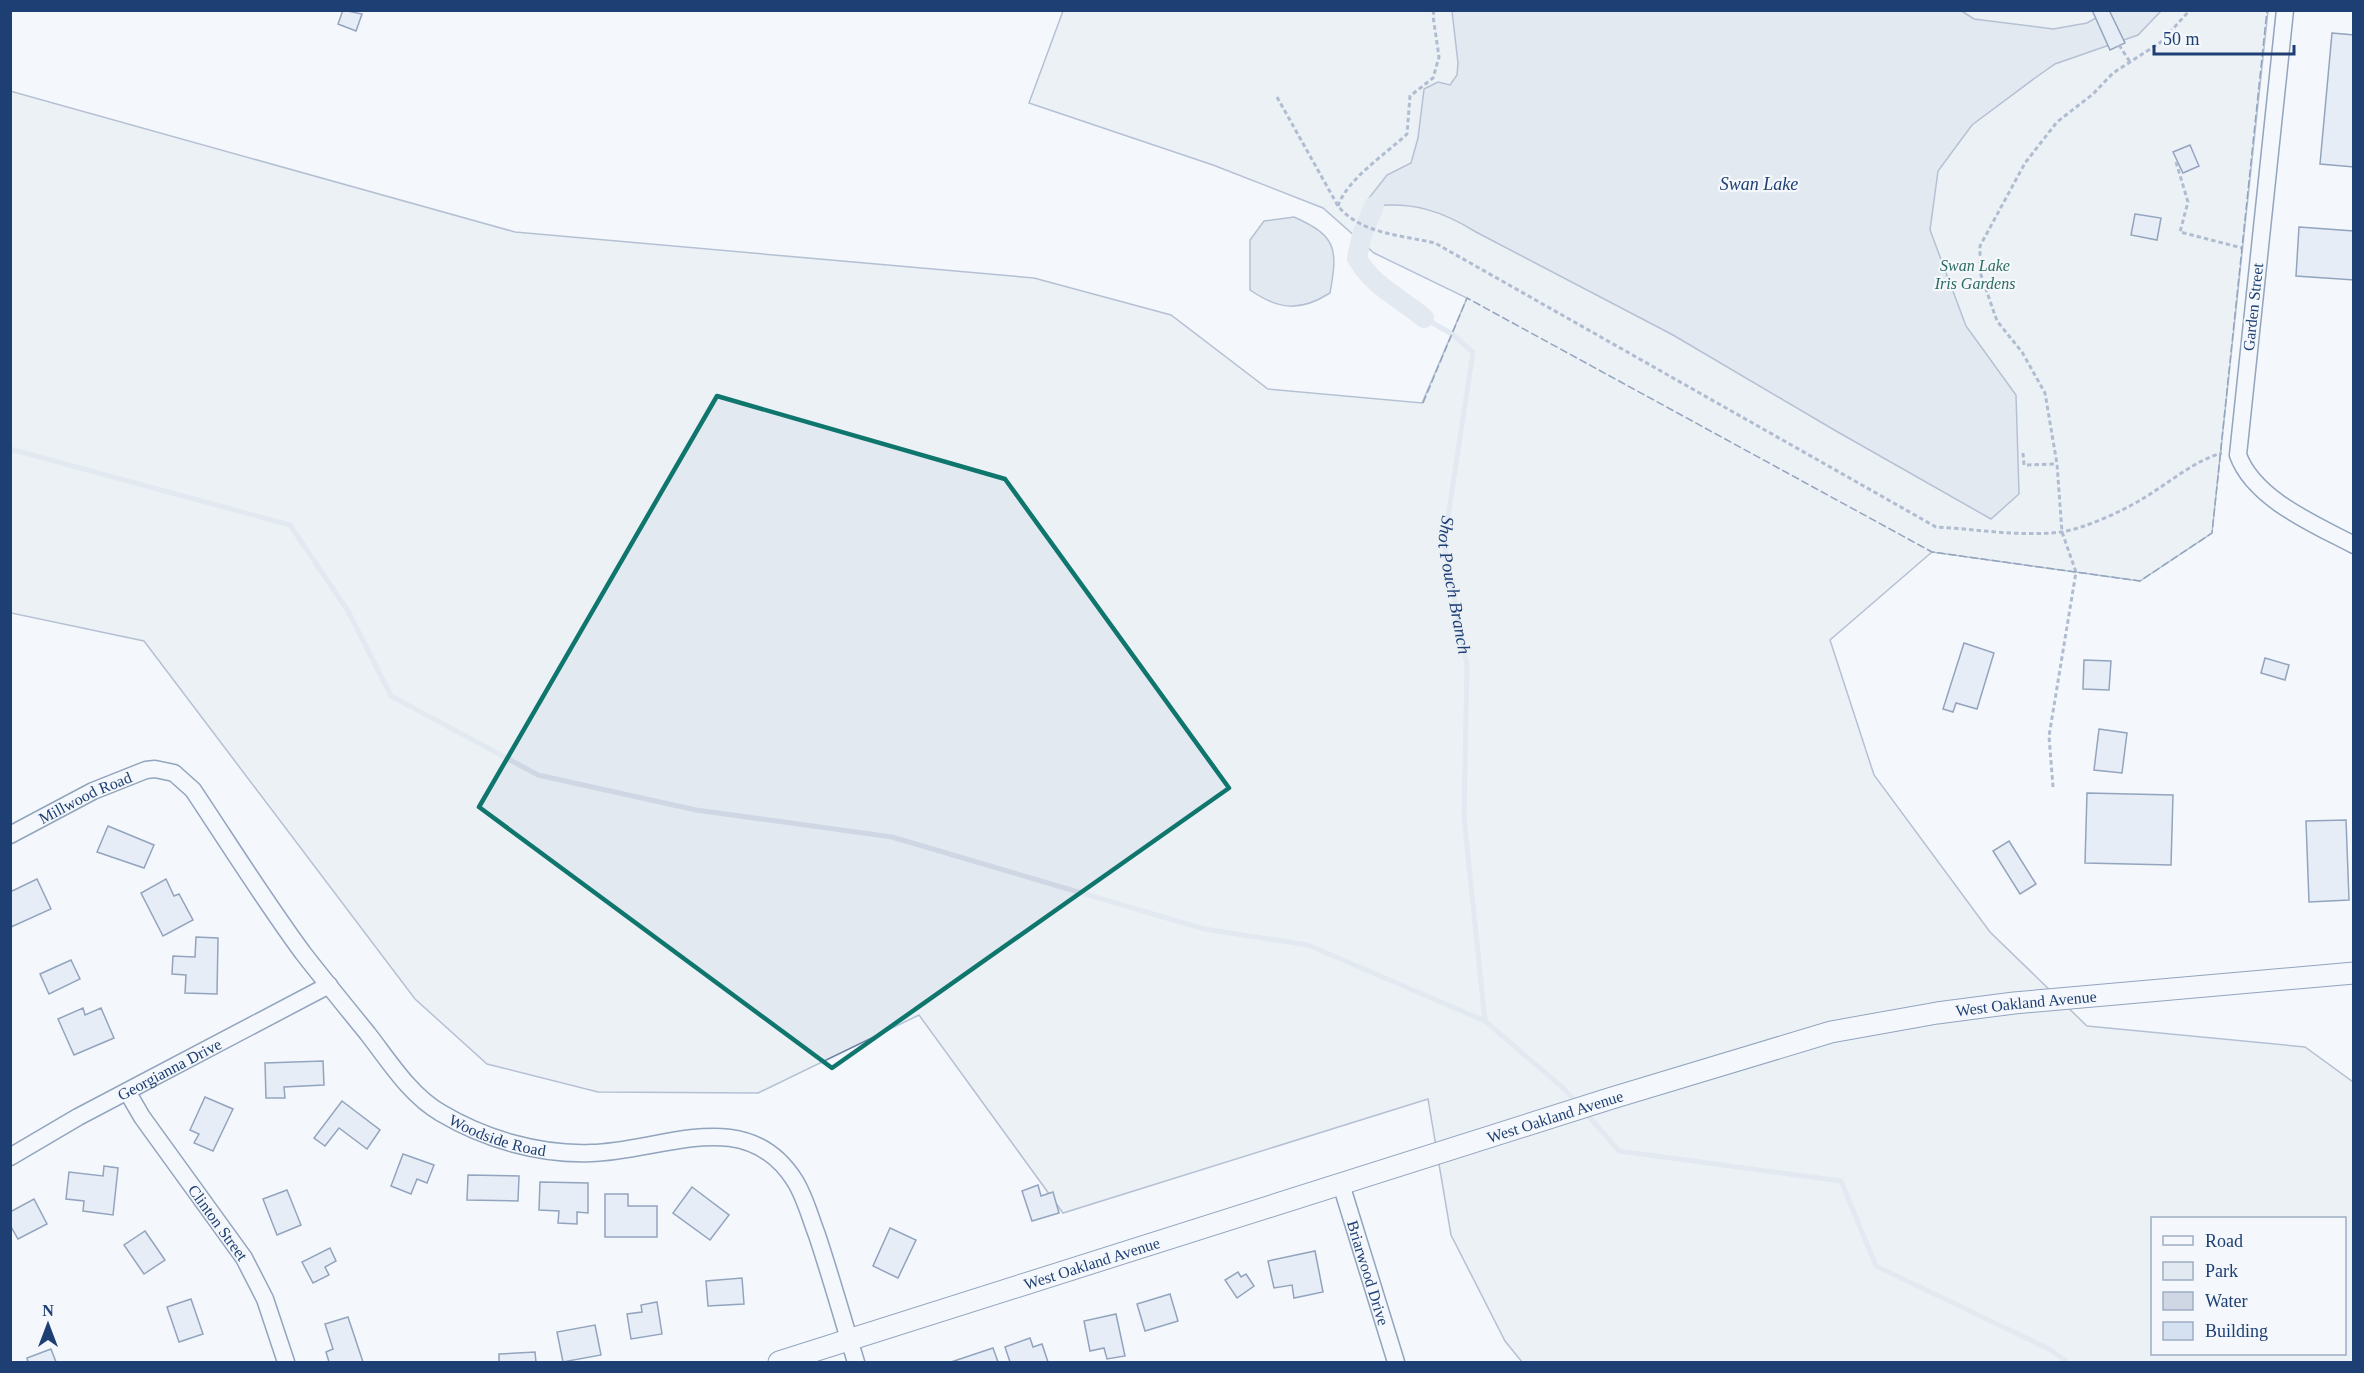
<svg xmlns="http://www.w3.org/2000/svg" width="2364" height="1373" font-family="'Times New Roman',serif">
  <style>
    .green { fill: #e3e9f0; stroke: #687fa3; stroke-width: 1.5; fill-rule: evenodd }
    .water { fill: #cfd7e4; stroke: #687fa3; stroke-width: 1.5 }
    .lines { fill: none; stroke-linecap: round; stroke-linejoin: round }
    .stream { stroke: #cfd7e4; stroke-width: 5 }
    .canal { stroke: #cfd7e4; stroke-width: 20 }
    .building { fill: #d5e0f0; stroke: #1d3f73; stroke-width: 1.5 }
    .minor-casing { stroke: #1d3f73; stroke-width: 19 }
    .tertiary-casing { stroke: #1d3f73; stroke-width: 23 }
    .path { stroke: #5e769c; stroke-width: 3; stroke-dasharray: 4.5 3; stroke-linecap: butt }
    .minor { stroke: #f4f7fb; stroke-width: 16 }
    .tertiary { stroke: #f4f7fb; stroke-width: 21 }
    .fence { stroke: #1d3f73; stroke-width: 1.5; stroke-dasharray: 8 3; stroke-linecap: butt }
    .marked { fill: none; stroke: #0f766e; stroke-width: 4.5; stroke-linejoin: round }
    .labels { text-anchor: middle; dominant-baseline: central; stroke-width: 4.5; stroke-linejoin: round; paint-order: stroke }
    .park-label { font-size: 16px; font-style: italic; fill: #2c6c60; stroke: #f4f7fb }
    .street-label { font-size: 16px; fill: #1d3f73; stroke: #f4f7fb }
    .water-label { font-size: 18px; font-style: italic; fill: #1d3f73; stroke: #f4f7fb }
  </style>
  <rect width="100%" height="100%" fill="#f4f7fb"/>
  <!-- green -->
  <path class="green" d="M 1063,11 L 2268,11 L 2212,533 L 2140,581 L 1932,552 L 1830,640 L 1874,775 L 1990,932 L 2087,1026 L 2305,1047 L 2353,1082 L 2353,1362 L 1522,1362 L 1505,1341 L 1451,1235 L 1428,1099 L 1063,1213 L 919,1015 L 758,1093 L 598,1092 L 487,1064 L 415,999 L 144,641 L 11,613 L 10,91 L 515,232 L 1034,278 L 1171,315 L 1268,389 L 1422,403 L 1467,298 L 1374,253 L 1323,208 L 1213,165 L 1029,103 ZM 2152,1218 L 2344,1218 L 2344,1354 L 2152,1354 Z"/>
  <!-- water -->
  <g class="water">
    <path d="M 1960,10 L 1974,19 L 2053,29 L 2087,23 L 2108,11 L 2161,11 L 2138,35 L 2055,64 L 2035,78 L 1972,125 L 1938,171 L 1930,230 L 1966,326 L 2016,395 L 2019,494 L 1991,519 L 1836,431 L 1673,335 L 1476,232 C 1442,211 1414,202 1374,206 L 1369,198 L 1387,175 L 1411,163 L 1418,138 L 1424,89 L 1438,82 L 1450,85 L 1457,75 L 1458,63 L 1452,11 Z"/>
    <path d="M 1294,217 C 1337,236 1338,249 1330,293 C 1300,312 1279,310 1250,290 L 1250,240 L 1264,221 Z"/>
  </g>
  <g class="lines">
    <!-- stream -->
    <g class="stream">
      <path id="s1" d="M 1424,318 L 1452,334 L 1473,352 L 1444,543 L 1467,665 L 1464,817 L 1485,1021"/>
      <polyline points="10,449 290,525 348,611 391,696 538,775 696,810 892,837 1204,929 1308,945 1485,1021 1562,1087 1578,1104"/>
      <polyline points="1584,1111 1619,1151 1841,1181 1876,1266 2051,1350 2067,1362"/>
    </g>
    <!-- canal -->
    <path class="canal" d="M 1374,206 L 1362,235 L 1357,258 C 1371,285 1402,299 1424,318"/>
  </g>
  <!-- building -->
  <g class="building">
    <polygon points="343,10 362,14 356,31 338,24"/>
    <polygon points="2092,10 2109,10 2125,43 2110,50"/>
    <polygon points="2332,33 2354,35 2354,167 2320,164"/>
    <polygon points="2190,145 2199,166 2183,173 2173,152"/>
    <polygon points="2135,214 2161,218 2157,240 2131,235"/>
    <polygon points="2299,227 2354,231 2354,280 2296,276"/>
    <polygon points="1964,643 1994,653 1977,709 1956,703 1953,712 1943,709"/>
    <polygon points="2265,658 2289,665 2285,680 2261,673"/>
    <polygon points="2084,660 2111,661 2109,690 2083,689"/>
    <polygon points="2099,729 2127,733 2122,773 2094,770"/>
    <polygon points="2087,793 2173,795 2171,865 2085,863"/>
    <polygon points="2346,820 2349,900 2309,902 2306,821"/>
    <polygon points="108,826 154,845 144,868 97,852"/>
    <polygon points="2009,841 2036,884 2020,894 1993,851"/>
    <polygon points="37,879 51,909 11,927 10,892"/>
    <polygon points="166,879 174,896 179,894 193,920 163,936 141,893"/>
    <polygon points="196,937 218,938 217,994 185,993 186,975 172,974 173,956 195,957"/>
    <polygon points="71,960 80,979 49,994 40,974"/>
    <polygon points="83,1008 85,1015 101,1008 114,1038 74,1055 58,1019"/>
    <polygon points="323,1061 324,1085 284,1087 285,1098 266,1098 265,1063"/>
    <polygon points="205,1097 233,1109 213,1151 194,1143 199,1134 190,1130"/>
    <polygon points="342,1101 380,1130 367,1149 339,1128 325,1146 314,1138"/>
    <polygon points="403,1154 434,1165 427,1183 417,1179 411,1194 391,1186"/>
    <polygon points="104,1166 118,1168 113,1215 83,1211 84,1201 66,1199 69,1172 103,1176"/>
    <polygon points="468,1175 519,1176 518,1201 467,1200"/>
    <polygon points="540,1182 588,1183 588,1213 577,1212 577,1224 558,1223 559,1211 539,1210"/>
    <polygon points="1038,1185 1041,1196 1053,1192 1059,1213 1032,1221 1022,1191"/>
    <polygon points="692,1187 729,1215 710,1240 673,1213"/>
    <polygon points="287,1190 301,1225 277,1235 263,1199"/>
    <polygon points="605,1194 628,1194 628,1206 657,1206 657,1237 605,1237"/>
    <polygon points="34,1199 47,1224 18,1239 10,1225 10,1212"/>
    <polygon points="890,1228 916,1240 898,1278 873,1266"/>
    <polygon points="145,1231 165,1260 144,1274 124,1245"/>
    <polygon points="330,1248 336,1261 325,1267 329,1275 313,1283 302,1262"/>
    <polygon points="1315,1251 1323,1292 1294,1298 1292,1285 1274,1288 1268,1261"/>
    <polygon points="1238,1272 1241,1277 1246,1274 1254,1286 1237,1298 1225,1280"/>
    <polygon points="742,1278 744,1304 708,1306 706,1281"/>
    <polygon points="1170,1294 1178,1321 1145,1331 1137,1304"/>
    <polygon points="191,1299 203,1334 179,1342 167,1307"/>
    <polygon points="657,1302 662,1334 631,1339 627,1314 642,1312 641,1305"/>
    <polygon points="1116,1314 1125,1356 1107,1359 1104,1348 1090,1351 1084,1321"/>
    <polygon points="348,1317 363,1362 329,1362 326,1352 333,1349 325,1324"/>
    <polygon points="595,1325 601,1355 563,1362 557,1332"/>
    <polygon points="1030,1338 1033,1347 1042,1344 1048,1362 1010,1362 1005,1347"/>
    <polygon points="993,1348 998,1362 951,1362"/>
    <polygon points="51,1349 56,1362 28,1362 27,1358"/>
    <polygon points="535,1352 536,1362 499,1362 499,1354"/>
  </g>
  <g class="lines">
    <!-- minor casing -->
    <g class="minor-casing">
      <g id="minor">
        <path d="M 2285,10 L 2238,455 C 2254,499 2314,524 2354,545"/>
        <path id="s2" d="M 10,835 L 93,791 L 146,770 L 155,769 L 174,773 L 193,790 C 229,844 264,900 303,953 C 324,980 346,1007 368,1034 C 389,1061 410,1095 441,1113 C 485,1139 539,1155 591,1153 C 661,1152 746,1103 795,1181 C 805,1197 810,1217 817,1235 C 831,1277 843,1320 856,1362"/>
        <path id="s3" d="M 128,1093 L 142,1117 L 244,1258 L 265,1299 L 286,1362"/>
        <path id="s4" d="M 10,1157 L 78,1117 L 329,985"/>
        <path id="s5" d="M 1341,1184 L 1396,1362"/>
      </g>
    </g>
    <!-- tertiary casing -->
    <g class="tertiary-casing">
      <g id="tertiary">
        <path id="s6" d="M 779,1362 L 1612,1098 L 1831,1032 L 1937,1013 L 2014,1003 L 2354,973"/>
      </g>
    </g>
    <!-- path -->
    <g class="path">
      <polyline points="2119,45 2130,62"/>
      <path d="M 1277,97 L 1338,206 C 1361,234 1401,235 1435,243 L 1936,527 C 1976,529 2020,537 2061,532 C 2083,529 2123,511 2142,499 C 2168,484 2193,461 2222,453"/>
      <polyline points="2176,162 2188,202 2180,232 2242,248"/>
      <path d="M 1338,206 C 1347,179 1386,154 1407,134 L 1410,96 L 1433,78 L 1439,57 L 1433,16 L 1434,10"/>
      <polyline points="2023,453 2024,465 2057,464"/>
      <polyline points="2053,787 2049,736 2076,572 2062,532 2057,464 2045,393 2022,352 1997,321 1980,272 1980,246 2025,163 2057,122 2093,94 2113,73 2161,42 2190,10"/>
    </g>
    <!-- minor -->
    <use href="#minor" class="minor"/>
    <!-- tertiary -->
    <use href="#tertiary" class="tertiary"/>
    <!-- fence -->
    <polyline class="fence" points="1423,403 1467,298 1932,552 2140,581 2212,533 2267,10"/>
  </g>
  <!-- marked area -->
  <path d="M0 0H2364V1373H0ZM 717,396 L 1005,479 L 1229,788 L 832,1068 L 479,807 Z" fill="#f4f7fb" fill-opacity=".55" fill-rule="evenodd"/>
  <path class="marked" d="M 717,396 L 1005,479 L 1229,788 L 832,1068 L 479,807 Z"/>
  <g class="labels">
    <!-- park labels -->
    <g class="park-label">
      <text x="1975" y="265">Swan Lake<tspan x="1975" dy="18">Iris Gardens</tspan></text>
    </g>
    <!-- street labels -->
    <g class="street-label">
      <text transform="translate(2253 307) rotate(-84)">Garden Street</text>
      <text stroke="none"><textPath href="#s2" startOffset="84">Millwood Road</textPath></text>
      <text stroke="none"><textPath href="#s6" startOffset="1300">West Oakland Avenue</textPath></text>
      <text stroke="none"><textPath href="#s4" startOffset="182">Georgianna Drive</textPath></text>
      <text stroke="none"><textPath href="#s6" startOffset="814">West Oakland Avenue</textPath></text>
      <text stroke="none"><textPath href="#s2" startOffset="675">Woodside Road</textPath></text>
      <text stroke="none"><textPath href="#s3" startOffset="158">Clinton Street</textPath></text>
      <text stroke="none"><textPath href="#s6" startOffset="328">West Oakland Avenue</textPath></text>
      <text stroke="none"><textPath href="#s5" startOffset="93">Briarwood Drive</textPath></text>
    </g>
    <!-- water labels -->
    <g class="water-label">
      <text x="1759" y="184">Swan Lake</text>
      <text stroke="none"><textPath href="#s1" startOffset="296">Shot Pouch Branch</textPath></text>
    </g>
  </g>
  <!-- border -->
  <rect width="2364" height="1373" fill="none" stroke="#1d3f73" stroke-width="24"/>
  <!-- legend -->
  <rect x="2151" y="1217" width="195" height="138" fill="#f4f7fb" stroke="#9eadc5" stroke-width="1.5"/>
  <rect x="2163" y="1236" width="30" height="9" fill="#f4f7fb" stroke="#9eadc5" stroke-width="1.5"/>
  <text x="2205" y="1247" font-size="18" fill="#1d3f73">Road</text>
  <rect x="2163" y="1262" width="30" height="18" fill="#e3e9f0" stroke="#9eadc5" stroke-width="1.5"/>
  <text x="2205" y="1277" font-size="18" fill="#1d3f73">Park</text>
  <rect x="2163" y="1292" width="30" height="18" fill="#cfd7e4" stroke="#9eadc5" stroke-width="1.5"/>
  <text x="2205" y="1307" font-size="18" fill="#1d3f73">Water</text>
  <rect x="2163" y="1322" width="30" height="18" fill="#d5e0f0" stroke="#9eadc5" stroke-width="1.5"/>
  <text x="2205" y="1337" font-size="18" fill="#1d3f73">Building</text>
  <!-- north arrow -->
  <g transform="translate(48 1325)" stroke="#f4f7fb" stroke-width="4.5" paint-order="stroke">
  <path d="M0-4.5L10 22L0 15L-10 22Z" fill="#1d3f73"/>
  <text y="-9" font-size="16" font-weight="bold" text-anchor="middle" fill="#1d3f73">N</text>
  </g>
  <!-- scale -->
  <path d="M2154 45v9h140v-9" fill="none" stroke="#1d3f73" stroke-width="3"/>
  <text x="2163" y="45" font-size="18" fill="#1d3f73" stroke="#f4f7fb" stroke-width="4.5" paint-order="stroke">50 m</text>
</svg>
